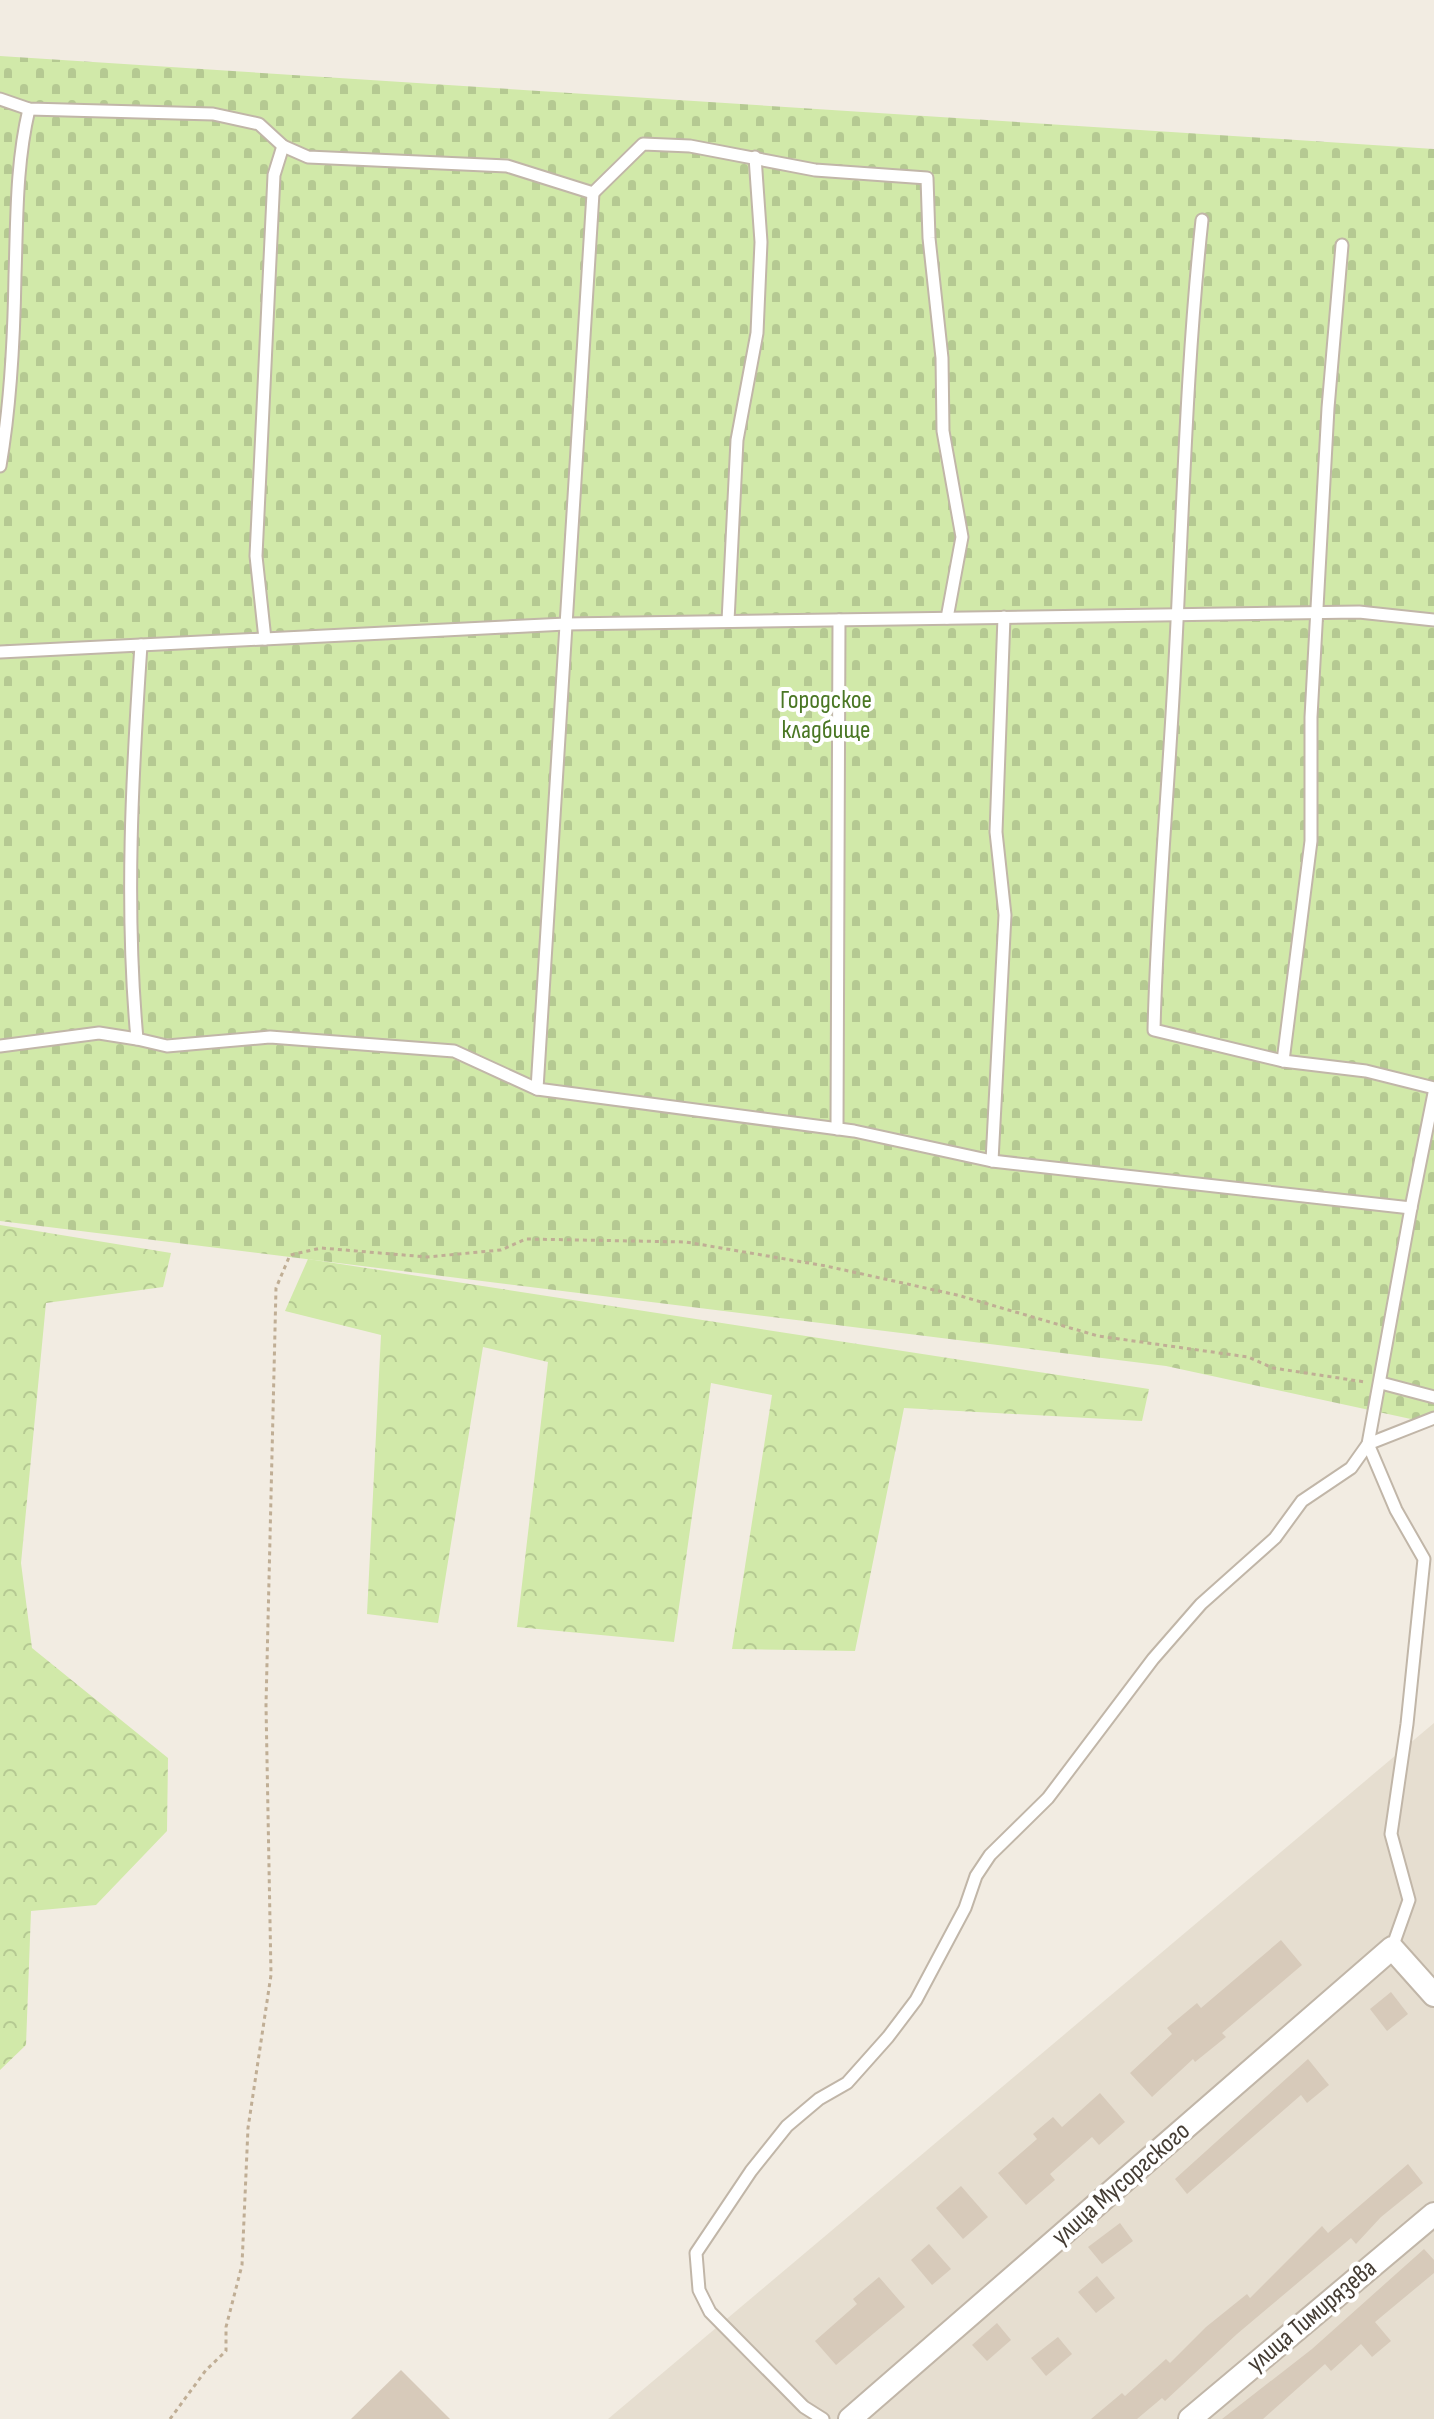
<svg xmlns="http://www.w3.org/2000/svg" width="1434" height="2419" font-family="'Sofia Sans Condensed',sans-serif">
  <style>
    .residential { fill: #e6ded0 }
    .forest { fill: url(#forest-crowns) }
    .cemetery { fill: url(#cemetery-stones) }
    .building { fill: #d7caba }
    .lines { fill: none; stroke-linecap: round; stroke-linejoin: round }
    .lane-casing { stroke: #c1b6a8; stroke-width: 15 }
    .street-casing { stroke: #c1b6a8; stroke-width: 26 }
    .path { stroke: #c0ae95; stroke-width: 3; stroke-dasharray: 4 4; stroke-linecap: butt }
    .lane { stroke: #fff; stroke-width: 11 }
    .street { stroke: #fff; stroke-width: 22 }
    .labels { text-anchor: middle; dominant-baseline: central; stroke-width: 8; stroke-linejoin: round; paint-order: stroke }
    .park-label { font-size: 26px; fill: #4a7724; stroke: #fff }
    .street-label { font-size: 26px; fill: #443c33; stroke: #fff }
  </style>
  <defs>
    <pattern id="forest-crowns" width="20" height="18" patternUnits="userSpaceOnUse" patternTransform="scale(2)"><rect width="20" height="18" fill="#d1e9a9"/><path d="M2 6a3 3 0 1 1 6 0M12 15a3 3 0 1 1 6 0" fill="none" stroke="#b5c992"/></pattern>
    <pattern id="cemetery-stones" width="16" height="16" patternUnits="userSpaceOnUse" patternTransform="scale(2)"><rect width="16" height="16" fill="#d1e9a9"/><path d="M2 7V4a2 2 0 0 1 4 0v3zM10 15v-3a2 2 0 0 1 4 0v3z" fill="#b5c992"/></pattern>
  </defs>
  <rect width="100%" height="100%" fill="#f2ece2"/>
  <!-- residential -->
  <polygon class="residential" points="1434,1723 1434,2419 608,2419"/>
  <!-- forest -->
  <g class="forest">
    <polygon points="0,1225 171,1253 163,1287 46,1303 21,1563 32,1648 168,1758 167,1831 96,1905 31,1911 26,2045 0,2070"/>
    <polygon points="308,1259 1149,1389 1142,1421 904,1408 855,1651 732,1649 772,1395 711,1383 674,1642 517,1627 548,1362 483,1347 438,1623 367,1614 381,1335 285,1311"/>
  </g>
  <!-- cemetery -->
  <polygon class="cemetery" points="0,56 1434,149 1434,1424 1166,1366 0,1221"/>
  <!-- building -->
  <g class="building">
    <polygon points="1281,1940 1302,1965 1222,2033 1226,2037 1195,2062 1193,2059 1152,2097 1130,2073 1172,2034 1167,2028 1197,2003 1201,2008"/>
    <polygon points="1391,1992 1408,2014 1387,2031 1370,2009"/>
    <polygon points="1308,2059 1329,2085 1307,2103 1301,2095 1187,2194 1175,2179"/>
    <polygon points="1100,2093 1125,2122 1099,2145 1092,2137 1050,2174 1055,2180 1026,2205 998,2173 1037,2139 1033,2134 1053,2117 1062,2127"/>
    <polygon points="1408,2164 1423,2183 1381,2217 1356,2244 1351,2238 1237,2334 1165,2401 1162,2398 1137,2419 1091,2419 1122,2393 1125,2396 1166,2359 1170,2363 1206,2327 1247,2294 1250,2298 1322,2226 1328,2233"/>
    <polygon points="961,2186 988,2217 963,2239 936,2208"/>
    <polygon points="1120,2223 1133,2241 1102,2264 1088,2247"/>
    <polygon points="929,2244 951,2269 932,2285 911,2260"/>
    <polygon points="1424,2249 1434,2260 1434,2273 1375,2322 1391,2341 1372,2357 1361,2344 1331,2371 1325,2364 1263,2419 1222,2419 1312,2349"/>
    <polygon points="1097,2276 1115,2298 1096,2313 1078,2292"/>
    <polygon points="879,2277 905,2307 836,2365 815,2341 857,2304 853,2299"/>
    <polygon points="997,2323 1011,2340 987,2361 972,2345"/>
    <polygon points="1058,2337 1072,2354 1046,2376 1031,2358"/>
    <polygon points="401,2370 450,2419 351,2419"/>
  </g>
  <g class="lines">
    <!-- lane casing -->
    <g class="lane-casing">
      <g id="lane">
        <polyline points="0,99 29,109 213,114 259,124 283,146 308,157 507,166 593,193 643,144 690,146 815,170 927,178 929,238 942,358 943,431 962,537 947,618"/>
        <polyline points="593,193 537,1089 854,1131 992,1161 1411,1208 1434,1093"/>
        <path d="M 1202,220 C 1186,367 1183,514 1175,661 C 1169,784 1157,906 1154,1030 L 1283,1061 L 1366,1071 L 1434,1088"/>
        <path d="M 0,466 C 11,403 14,339 15,275 C 17,218 16,164 29,109"/>
        <polyline points="728,621 737,440 757,333 761,242 755,157"/>
        <polyline points="265,639 256,556 274,175 283,146"/>
        <path d="M 141,645 C 132,776 125,908 137,1039 L 167,1046 L 270,1037 L 454,1051 L 537,1089"/>
        <polyline points="0,652 566,624 1359,612 1434,620"/>
        <polyline points="0,1046 99,1033 137,1039"/>
        <polyline points="1283,1061 1311,841 1311,717 1328,408 1342,245"/>
        <polyline points="837,1129 839,620"/>
        <polyline points="992,1161 1005,915 996,832 1004,617"/>
        <polyline points="1381,1383 1434,1397"/>
        <polyline points="1392,1948 1409,1900 1391,1834 1407,1724 1424,1559 1396,1510 1368,1444 1434,1418"/>
        <polyline points="823,2419 804,2407 710,2312 699,2290 696,2253 751,2171 787,2126 819,2099 847,2083 888,2037 916,2000 965,1908 976,1876 990,1855 1048,1798 1153,1659 1201,1604 1275,1538 1302,1501 1351,1468 1368,1444 1411,1208"/>
      </g>
    </g>
    <!-- street casing -->
    <g class="street-casing">
      <g id="street">
        <polyline points="850,2419 1392,1948 1434,1995"/>
        <polyline points="1190,2419 1434,2214"/>
      </g>
    </g>
    <!-- path -->
    <polyline class="path" points="170,2419 206,2370 226,2351 226,2327 242,2265 248,2128 271,1975 266,1705 276,1288 290,1255 321,1248 427,1257 501,1250 526,1239 686,1242 826,1266 957,1295 1098,1336 1248,1357 1273,1368 1365,1382"/>
    <!-- lane -->
    <use href="#lane" class="lane"/>
    <!-- street -->
    <use href="#street" class="street"/>
  </g>
  <g class="labels">
    <!-- park labels -->
    <g class="park-label">
      <text x="826" y="700">Городское<tspan x="826" dy="30">кладбище</tspan></text>
    </g>
    <!-- street labels -->
    <g class="street-label">
      <text transform="translate(1121 2184) rotate(-41)">улица Мусоргского</text>
      <text transform="translate(1312 2316) rotate(-40)">улица Тимирязева</text>
    </g>
  </g>
</svg>
